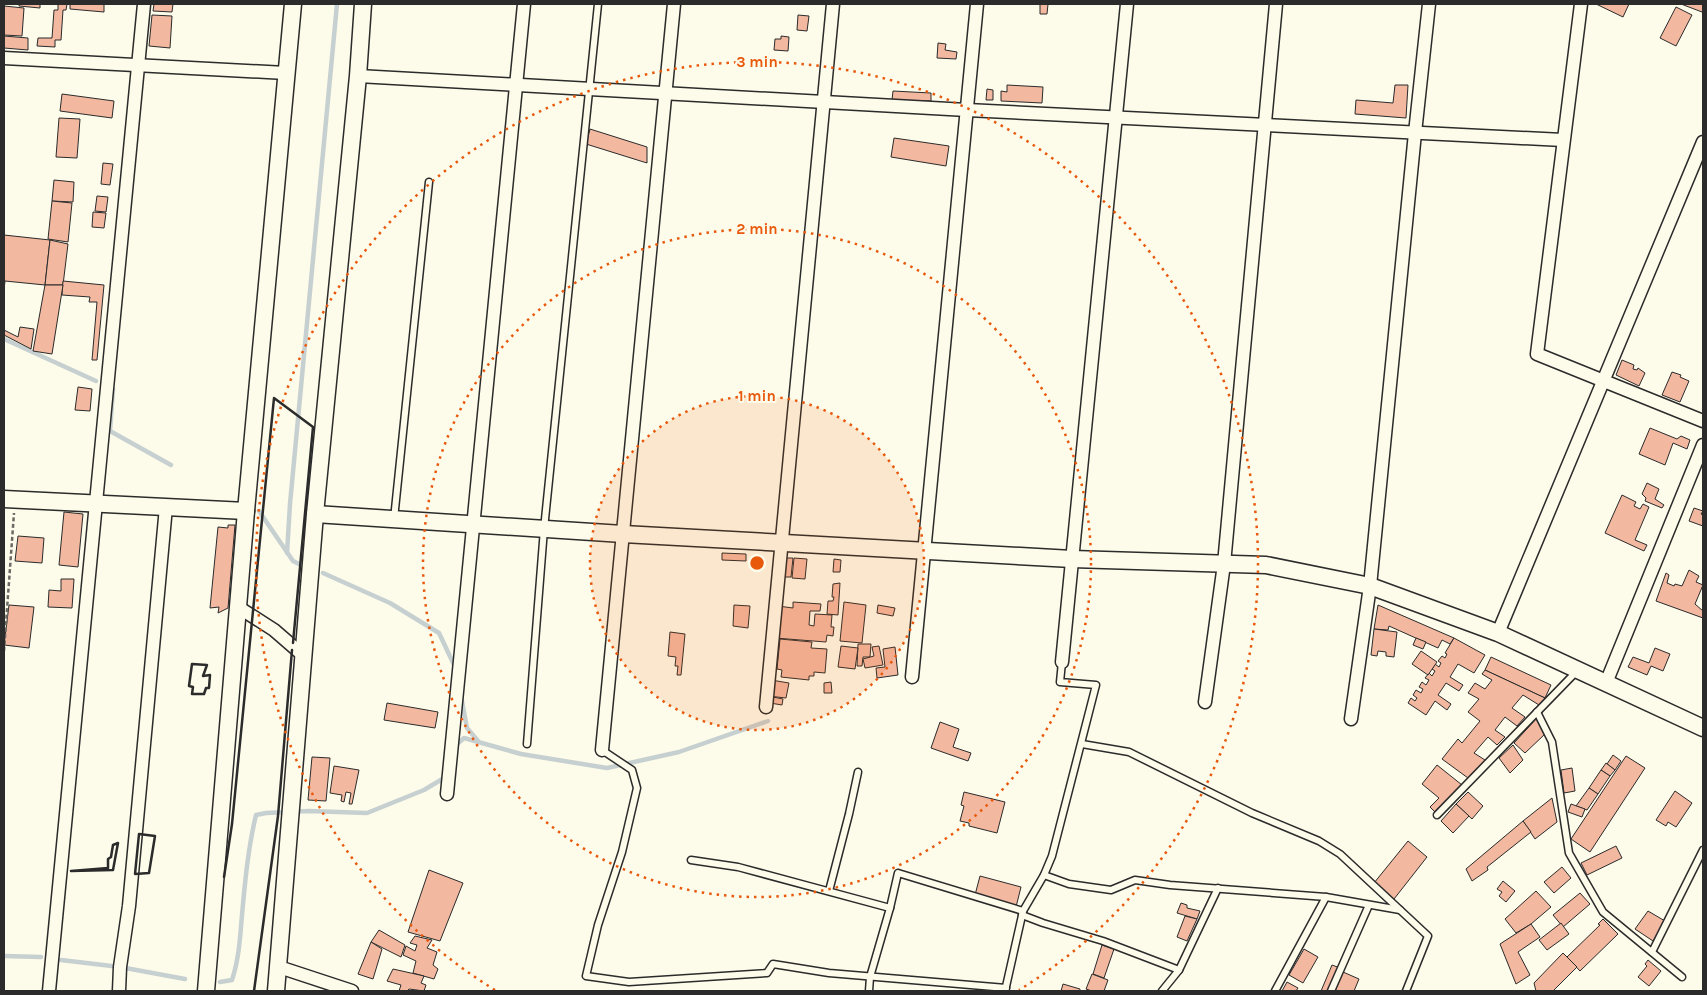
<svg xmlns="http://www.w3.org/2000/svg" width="1707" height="995" font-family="Karla,sans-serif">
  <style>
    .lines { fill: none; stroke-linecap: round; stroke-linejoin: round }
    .stream { stroke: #c7d0d0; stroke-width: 4.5 }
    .building { fill: #f2b8a0; stroke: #2b2b2b }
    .service-casing { stroke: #2b2b2b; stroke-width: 9 }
    .minor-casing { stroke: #2b2b2b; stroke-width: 15 }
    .tertiary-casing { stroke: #2b2b2b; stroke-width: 19 }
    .path { stroke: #6a6964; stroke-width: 2.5; stroke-dasharray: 4 2.5; stroke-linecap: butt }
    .service { stroke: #fdfbea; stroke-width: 6 }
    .minor { stroke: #fdfbea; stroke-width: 12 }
    .tertiary { stroke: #fdfbea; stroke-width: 16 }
    .wall { stroke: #2b2b2b; stroke-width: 2.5 }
    .ring { fill: none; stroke: #e8590c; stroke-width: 2.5; stroke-dasharray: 2.5 5 }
    .centre { fill: #e8590c; stroke: #fdfbea; stroke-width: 2.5 }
    .ring-label { font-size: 15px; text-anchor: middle; font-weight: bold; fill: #e8590c; stroke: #fdfbea; stroke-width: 4; stroke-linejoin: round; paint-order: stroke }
  </style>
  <rect width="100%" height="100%" fill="#fdfbea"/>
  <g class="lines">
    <!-- stream -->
    <g class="stream">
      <polyline points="4,339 96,381"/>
      <polyline points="113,389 110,431 171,465"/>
      <polyline points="259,511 293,561 299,564"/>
      <polyline points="287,553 290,504 337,4"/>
      <polyline points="323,573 390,603 439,633 455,667"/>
      <polyline points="461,696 467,728 478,741"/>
      <polyline points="455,746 464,738 521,754 607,768 679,752 768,721"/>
      <polyline points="4,956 41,957"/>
      <polyline points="61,960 120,967 185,979"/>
      <path d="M 220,982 L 232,980 C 239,959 240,938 242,915 C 245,882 248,848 256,815 L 266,813 L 309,811 L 367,813 L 424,790 L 444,778 L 444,774"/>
    </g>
  </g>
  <!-- building -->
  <g class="building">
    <polygon points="19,4 40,4 40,8 19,6"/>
    <polygon points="58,4 67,4 66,10 63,10 61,40 55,40 55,47 37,46 38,38 52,38 54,10 58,10"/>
    <polygon points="70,4 104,4 104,12 70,9"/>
    <polygon points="154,4 173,4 172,12 153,11"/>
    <polygon points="1040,4 1048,4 1047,14 1040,14"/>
    <polygon points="1596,4 1629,4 1623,17"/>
    <polygon points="1681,4 1703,4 1703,10 1702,12"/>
    <polygon points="4,6 24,8 22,36 4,35"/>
    <polygon points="1676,7 1692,15 1676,46 1660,38"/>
    <polygon points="152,15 172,16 170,48 149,46"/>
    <polygon points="798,15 809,16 807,31 797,30"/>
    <polygon points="4,36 28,38 28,50 4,48"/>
    <polygon points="781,36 789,37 788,51 774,50 775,39 781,39"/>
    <polygon points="938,43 946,44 945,50 957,52 956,59 937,58"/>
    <polygon points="1007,85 1043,87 1042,103 1001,101 1001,91 1007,92"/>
    <polygon points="1395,85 1408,85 1406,118 1355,114 1356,100 1393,103"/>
    <polygon points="987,89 993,90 993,100 986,100"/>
    <polygon points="893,91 931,93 931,101 892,100"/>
    <polygon points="62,94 114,101 112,118 60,111"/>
    <polygon points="59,118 80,119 77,158 56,157"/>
    <polygon points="590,129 647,147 647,163 586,144"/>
    <polygon points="894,138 949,146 946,166 891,157"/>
    <polygon points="103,163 113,164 110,185 101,184"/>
    <polygon points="54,180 74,182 73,202 52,201"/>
    <polygon points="97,196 108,197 106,212 95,211"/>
    <polygon points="52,201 72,203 68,242 48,239"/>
    <polygon points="93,212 106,213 104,228 92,227"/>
    <polygon points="4,235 50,240 45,285 5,281 4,290"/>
    <polygon points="50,240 68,244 63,285 45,285"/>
    <polygon points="63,281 104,285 97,360 92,360 97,302 89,302 90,297 62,295"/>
    <polygon points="45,285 63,285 52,354 33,351"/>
    <polygon points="20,327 34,329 31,349 4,335 4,330 18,337"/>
    <polygon points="1622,360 1634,365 1633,369 1637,370 1638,368 1645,373 1639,386 1616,375"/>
    <polygon points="1672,372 1681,375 1680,377 1689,381 1680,402 1662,395"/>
    <polygon points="78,387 92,389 90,411 75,410"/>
    <polygon points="1650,428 1677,439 1681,436 1690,440 1687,449 1673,443 1665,465 1639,454"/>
    <polygon points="1647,483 1659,489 1655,499 1664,505 1662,508 1645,501 1646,498 1642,494"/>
    <polygon points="1622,495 1636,502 1634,506 1640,509 1643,504 1649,507 1635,540 1647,545 1644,551 1605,533"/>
    <polygon points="1694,508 1703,511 1701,514 1703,515 1703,526 1689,521"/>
    <polygon points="64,512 83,514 78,567 59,565"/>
    <polygon points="228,525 235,525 228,608 218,613 219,607 210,608 218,527 228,528"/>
    <polygon points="18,536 44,538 42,563 15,561"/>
    <polygon points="722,553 746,554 746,561 722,560"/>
    <polygon points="782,558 793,558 791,577 779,577"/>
    <polygon points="794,558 807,559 805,579 792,578"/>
    <polygon points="834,559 841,560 840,572 833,572"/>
    <polygon points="1689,570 1699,576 1696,582 1703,585 1695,604 1703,611 1703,618 1656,601 1666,573 1669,575 1667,583 1674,586 1675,584 1682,586"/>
    <polygon points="61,579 74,579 72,608 48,607 49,590 61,591"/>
    <polygon points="840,583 838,615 827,614 828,601 833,601 834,597 832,597 833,584"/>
    <polygon points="793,602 821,604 820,611 810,611 809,625 814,626 815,614 832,615 831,627 834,627 833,636 827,635 826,642 775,638 778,606 793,608"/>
    <polygon points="844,602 866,605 862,643 840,641"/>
    <polygon points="9,605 34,607 29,648 4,645"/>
    <polygon points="734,605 750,606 748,628 733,626"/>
    <polygon points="878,605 895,608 893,616 877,613"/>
    <polygon points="1378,605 1454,638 1450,644 1442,640 1438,648 1389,626 1388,630 1374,629"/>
    <polygon points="1374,629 1397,632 1394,657 1386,656 1386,652 1378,651 1377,656 1371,655"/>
    <polygon points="670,632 685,634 681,675 677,675 678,666 675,666 676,657 668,656"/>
    <polygon points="1416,638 1426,642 1423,649 1413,645"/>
    <polygon points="1454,638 1485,655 1474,673 1458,664 1450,677 1463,685 1459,691 1446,683 1438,695 1451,704 1447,710 1435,701 1426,715 1408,703 1411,698 1415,701 1417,698 1413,695 1416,690 1421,693 1423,689 1419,687 1422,682 1426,685 1429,680 1425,678 1429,673 1432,676 1435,671 1432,669 1435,664 1439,667 1441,663 1438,661 1442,656 1445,658 1447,654 1445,653"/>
    <polygon points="780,639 812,642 811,648 827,649 825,673 814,672 814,676 809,676 809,680 781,677 782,670 777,669"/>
    <polygon points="858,644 871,644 870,657 863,657 862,666 857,666"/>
    <polygon points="841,646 858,648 855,669 838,667"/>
    <polygon points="879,646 883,665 865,668 863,659 874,656 872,647"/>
    <polygon points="895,647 898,675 877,678 876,668 885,667 883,649"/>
    <polygon points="1655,648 1670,654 1663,671 1651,666 1647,675 1628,667 1633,657 1649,663"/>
    <polygon points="1421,651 1437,662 1428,675 1412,664"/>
    <polygon points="1491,657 1551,685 1545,698 1485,670"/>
    <polygon points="1485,670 1545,698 1539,705 1523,695 1512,708 1525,717 1517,726 1505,717 1495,730 1505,737 1497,745 1488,737 1474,753 1485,760 1468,778 1442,759 1458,739 1462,743 1480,721 1468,712 1479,699 1468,693 1475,683 1485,689 1492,680 1482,674"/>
    <polygon points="771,680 789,683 786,698 768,696"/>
    <polygon points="831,682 832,693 824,693 824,683"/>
    <polygon points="768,696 783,699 782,705 770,703"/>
    <polygon points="387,703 438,712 435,728 384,720"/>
    <polygon points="1537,718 1545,734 1525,753 1514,743"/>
    <polygon points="940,722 959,729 953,747 971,753 968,761 931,748"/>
    <polygon points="1513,745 1523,760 1510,773 1499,758"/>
    <polygon points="1613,755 1621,761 1615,770 1607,764"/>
    <polygon points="1626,756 1645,768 1590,852 1571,839"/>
    <polygon points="312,757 330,758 326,801 308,800"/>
    <polygon points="1606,763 1615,770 1610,776 1601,770"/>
    <polygon points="1437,765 1462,785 1436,813 1430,807 1439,798 1422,784"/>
    <polygon points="334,766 359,770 352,804 349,804 351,793 346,792 344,802 341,801 342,795 330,793"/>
    <polygon points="1572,768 1575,791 1564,793 1561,770"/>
    <polygon points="1601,770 1610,776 1598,794 1589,788"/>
    <polygon points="1589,788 1598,794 1587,810 1576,806"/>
    <polygon points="1675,791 1692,803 1676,827 1668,822 1666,826 1656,820"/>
    <polygon points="964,792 1005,802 997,833 969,826 969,823 960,821 964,806 961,805"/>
    <polygon points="1468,792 1483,806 1472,819 1456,804"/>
    <polygon points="1552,798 1557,822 1535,839 1523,821"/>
    <polygon points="1456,804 1469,816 1453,833 1441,821"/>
    <polygon points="1571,804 1585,809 1582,817 1568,812"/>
    <polygon points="1523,821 1531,832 1487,867 1488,870 1472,881 1466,869"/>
    <polygon points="1408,841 1427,857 1394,899 1374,883"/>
    <polygon points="1616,846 1622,858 1587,875 1581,863"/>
    <polygon points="1562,867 1571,878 1554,893 1544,882"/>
    <polygon points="429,870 463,883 440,941 408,932"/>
    <polygon points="980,876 1021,887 1016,907 975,895"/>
    <polygon points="1503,881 1515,891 1506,902 1499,896 1502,892 1497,889"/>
    <polygon points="1536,891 1551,907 1531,924 1516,933 1505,919"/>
    <polygon points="1580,893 1590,904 1563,927 1553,915"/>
    <polygon points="1181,903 1187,905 1187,908 1200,911 1197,919 1177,913"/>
    <polygon points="1648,911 1665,921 1653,941 1635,929"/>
    <polygon points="1185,916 1197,919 1187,941 1177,937"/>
    <polygon points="1603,919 1618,934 1580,971 1567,957 1600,925 1598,924"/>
    <polygon points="1561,923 1569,934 1547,950 1539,940"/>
    <polygon points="1531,924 1540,937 1518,952 1530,975 1516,984 1500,944"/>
    <polygon points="379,930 405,945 401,957 371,942"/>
    <polygon points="415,936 432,940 427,948 437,952 433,965 438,969 434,979 413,973 416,961 403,955 406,946 415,951 417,945 410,943"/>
    <polygon points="371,942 382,949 373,979 358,974"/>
    <polygon points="1102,945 1114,949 1104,978 1093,974"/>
    <polygon points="1304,949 1318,957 1303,983 1289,975"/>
    <polygon points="1563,953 1577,967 1553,991 1536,991 1534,983"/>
    <polygon points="1648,960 1661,971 1649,986 1638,977 1647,966 1645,964"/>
    <polygon points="1332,965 1340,968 1330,991 1321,991"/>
    <polygon points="393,969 424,976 421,983 426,985 424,991 409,989 407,991 399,991 401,985 387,981"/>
    <polygon points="1343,972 1359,979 1354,991 1335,991"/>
    <polygon points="1092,974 1108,980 1104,991 1092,991 1086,989"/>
    <polygon points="1287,982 1298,988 1296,991 1282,991"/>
    <polygon points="1063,984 1080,989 1080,991 1061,991"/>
  </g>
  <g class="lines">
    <!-- service casing -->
    <g class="service-casing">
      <g id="service">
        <polyline points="394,519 429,182"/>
        <polyline points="1537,712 1552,742 1569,853 1603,912 1682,977"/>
        <polyline points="527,744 544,529 598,4"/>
        <polyline points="1082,744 1129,752 1252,813 1319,841 1340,854 1428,936 1406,991"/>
        <polyline points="602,750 632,770 637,788 622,852 598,925 586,976 629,982 767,973 773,964 829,973 1006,988"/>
        <polyline points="1437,815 1577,671"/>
        <polyline points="691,860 738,867 890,908"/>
        <polyline points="1044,875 1069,884 1111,890 1135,880 1170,885 1326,897 1400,910"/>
        <polyline points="829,891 849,814 858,772"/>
        <polyline points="1022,915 1043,923 1103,941 1179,970"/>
        <polyline points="1652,952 1703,850"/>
        <polyline points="869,991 870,977 890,908 898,873 1023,911"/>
        <polyline points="1005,991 1023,911 1044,875 1052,856 1096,685 1060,682 1062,662"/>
        <polyline points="1162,991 1179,970 1218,888"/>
        <polyline points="1275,991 1326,897"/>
        <polyline points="1331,991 1369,905"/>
      </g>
    </g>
    <!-- minor casing -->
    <g class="minor-casing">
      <g id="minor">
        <polyline points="1581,4 1537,354 1703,421"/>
        <polyline points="4,58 286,73"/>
        <polyline points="358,76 967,110 1563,140"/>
        <polyline points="238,607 274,630 304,656"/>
        <polyline points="1498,633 1703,142"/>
        <polyline points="1062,662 1127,4"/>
        <polyline points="912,677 977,4"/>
        <polyline points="1606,683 1703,445"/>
        <polyline points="1205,702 1224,564 1276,4"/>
        <polyline points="766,707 833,4"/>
        <polyline points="1351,719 1370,586 1415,133 1429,4"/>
        <polyline points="602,750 674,4"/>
        <polyline points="447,794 524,4"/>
        <polyline points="279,967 352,991"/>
        <polyline points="49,991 144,4"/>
        <polyline points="119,991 120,967 129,906 166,507"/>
      </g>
    </g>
    <!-- tertiary casing -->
    <g class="tertiary-casing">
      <g id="tertiary">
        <polyline points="4,499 246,511"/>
        <polyline points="315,514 623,534 1072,559 1266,565 1370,586 1498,633 1703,728"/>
        <polyline points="206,991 246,511 293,4"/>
        <polyline points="276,991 315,514 358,76 363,4"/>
      </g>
    </g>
    <!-- path -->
    <polyline class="path" points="4,651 14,513"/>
    <!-- service -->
    <use href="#service" class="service"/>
    <!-- minor -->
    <use href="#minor" class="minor"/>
    <!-- tertiary -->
    <use href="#tertiary" class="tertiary"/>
    <!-- wall -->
    <g class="wall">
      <polygon points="192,664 207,665 203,676 210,675 209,688 206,688 204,694 192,694 193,687 189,686"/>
      <polygon points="139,834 155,836 149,873 135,874"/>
      <polygon points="118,843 113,870 71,871 108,868 108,859 111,857 113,845"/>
      <polyline points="224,877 232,824 274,398 313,427 293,643"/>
      <polyline points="254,991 278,816 292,650"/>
    </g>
  </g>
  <!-- distance rings -->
  <circle cx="757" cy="563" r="167" fill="#e8590c" fill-opacity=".12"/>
  <g class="ring">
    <circle cx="757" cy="563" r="167"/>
    <circle cx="757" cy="563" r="334"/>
    <path d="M495 990A501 501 0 1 1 1019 990"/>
  </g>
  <circle cx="757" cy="563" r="8" class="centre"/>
  <g class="ring-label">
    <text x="757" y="67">3 min</text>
    <text x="757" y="234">2 min</text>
    <text x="757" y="401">1 min</text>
  </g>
  <!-- border -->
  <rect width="1707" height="995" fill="none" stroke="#2b2b2b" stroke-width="10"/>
</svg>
